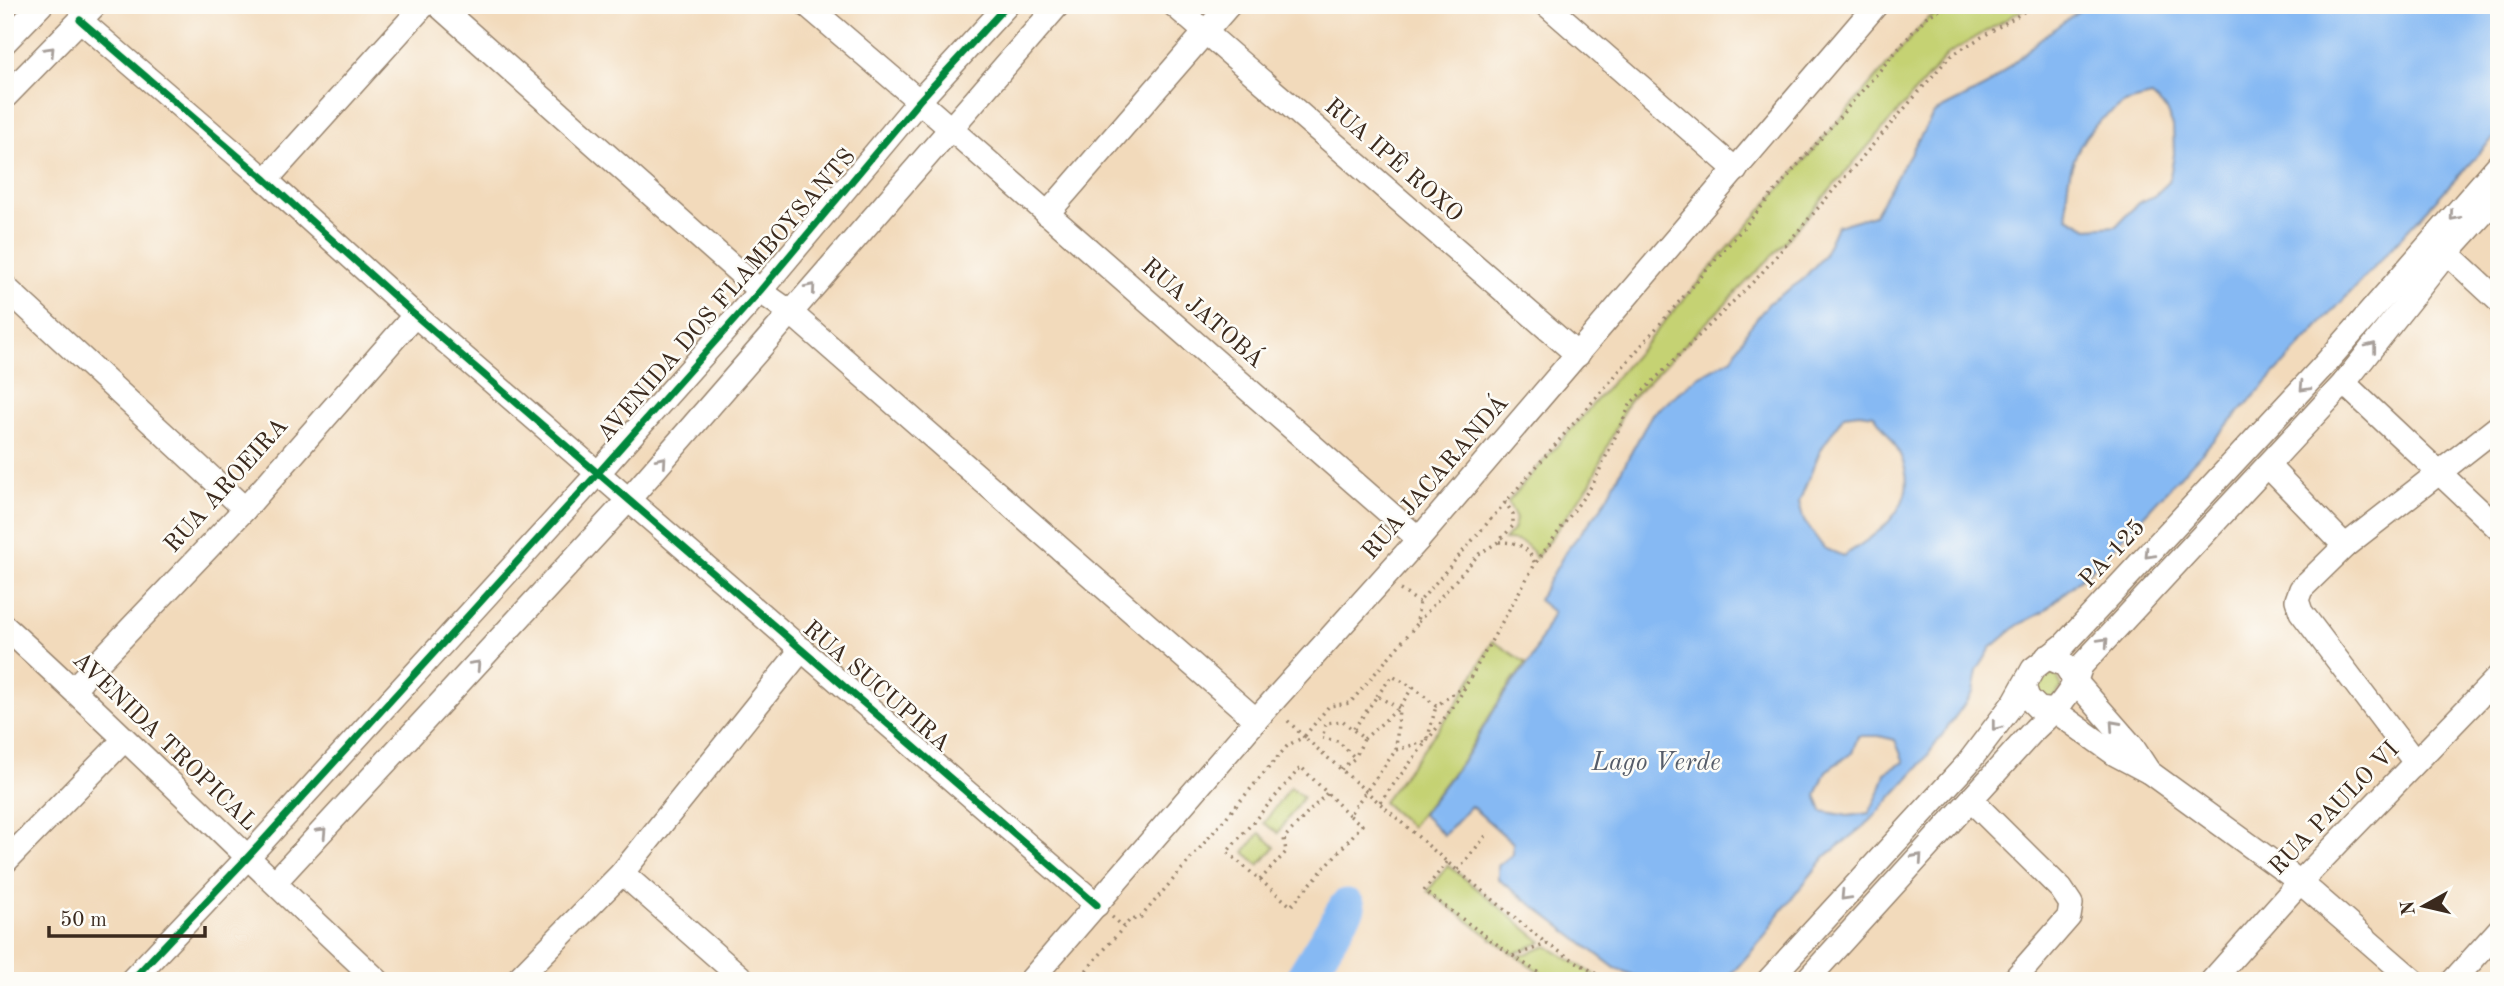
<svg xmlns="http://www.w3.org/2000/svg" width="2504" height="986" font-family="'Old Standard TT',serif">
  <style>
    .green { fill: #c5d273; stroke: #807e48; stroke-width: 2 }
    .water { fill: #86b9f3; stroke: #607288; stroke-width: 2; fill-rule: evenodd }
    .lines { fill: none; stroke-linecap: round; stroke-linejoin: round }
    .river { stroke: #86b9f3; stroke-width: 37 }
    .minor-casing { stroke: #96826c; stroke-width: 26 }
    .path { stroke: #96826c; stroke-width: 3.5; stroke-dasharray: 2 5; stroke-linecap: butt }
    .minor { stroke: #fff; stroke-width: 23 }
    .cycleway-casing { stroke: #fdfcf7; stroke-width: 11 }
    .cycleway { stroke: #00873e; stroke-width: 7 }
    .oneway { stroke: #a79f9a }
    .labels { text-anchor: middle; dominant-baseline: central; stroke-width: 5; stroke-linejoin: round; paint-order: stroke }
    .street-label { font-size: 24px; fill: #3b2a1e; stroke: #fdfcf7 }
    .water-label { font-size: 26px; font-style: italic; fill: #555c69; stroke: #fdfcf7 }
  </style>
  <rect width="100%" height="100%" fill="#fdfcf7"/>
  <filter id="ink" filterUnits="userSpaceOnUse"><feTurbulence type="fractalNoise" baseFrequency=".0143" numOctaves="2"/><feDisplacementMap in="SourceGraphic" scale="14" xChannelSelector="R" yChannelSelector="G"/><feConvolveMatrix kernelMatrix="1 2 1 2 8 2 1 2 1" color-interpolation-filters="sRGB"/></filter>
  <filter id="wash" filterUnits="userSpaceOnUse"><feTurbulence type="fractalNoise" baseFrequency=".00686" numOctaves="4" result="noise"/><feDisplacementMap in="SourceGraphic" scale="28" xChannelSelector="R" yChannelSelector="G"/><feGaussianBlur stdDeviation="1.57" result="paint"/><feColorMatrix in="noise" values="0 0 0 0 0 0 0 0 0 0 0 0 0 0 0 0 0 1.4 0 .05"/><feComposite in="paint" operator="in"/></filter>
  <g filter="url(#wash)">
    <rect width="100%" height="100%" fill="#f2dabb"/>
    <!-- green -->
    <g class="green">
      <path d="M 1953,5 L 2030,5 L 1948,54 L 1778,250 L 1628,402 L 1590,484 L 1536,558 C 1529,543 1520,540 1504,540 L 1513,530 L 1516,519 L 1508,502 L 1927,19 Z"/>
      <polygon points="1493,641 1526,663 1503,694 1464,758 1411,827 1383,802 1457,704"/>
      <polygon points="2047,673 2057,676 2062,687 2050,701 2037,697 2034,683 2038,676"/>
      <polygon points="1290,787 1303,797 1278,833 1264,823"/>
      <polygon points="1260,833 1275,847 1259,865 1244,852"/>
      <polygon points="1448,865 1542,942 1513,954 1428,891"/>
      <polygon points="1547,946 1595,975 1588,981 1554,981 1517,957"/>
    </g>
    <!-- water -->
    <path class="water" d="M 2087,5 L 2499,5 L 2499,132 L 2106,556 L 2042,613 L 2018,625 L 1991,648 L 1977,671 L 1973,692 L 1922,763 L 1870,821 L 1826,856 L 1776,918 L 1765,936 L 1736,969 L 1721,981 L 1648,981 L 1615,968 L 1498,879 L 1498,866 L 1513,854 L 1513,843 L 1471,806 L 1444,835 L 1422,814 L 1465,758 L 1503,696 L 1531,660 L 1553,612 L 1538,600 L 1566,551 L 1601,508 L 1652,414 L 1698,377 L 1732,358 L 1749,328 L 1769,303 L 1801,281 L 1823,257 L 1837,226 L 1874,215 L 1934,113 L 1987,86 L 2040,39 ZM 2152,96 L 2165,108 L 2173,126 L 2174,154 L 2169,182 L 2154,196 L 2138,203 L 2116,226 L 2088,228 L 2068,217 C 2063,178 2075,139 2107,115 C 2113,111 2119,106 2125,103 C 2134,100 2143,98 2152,96 ZM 1859,413 L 1874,415 C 1887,433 1902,451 1906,473 C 1913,512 1871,539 1843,556 L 1824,548 L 1804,521 L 1799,502 L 1820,451 L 1844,415 ZM 1858,736 L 1879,736 L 1895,740 L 1904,762 L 1885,773 L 1879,793 L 1869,813 L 1848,816 L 1822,811 L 1816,795 L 1826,771 L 1852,753 Z"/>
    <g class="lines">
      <!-- river -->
      <polyline class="river" points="1302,981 1347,907"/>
    </g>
  </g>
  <g filter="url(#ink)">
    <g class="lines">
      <!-- minor casing -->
      <g class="minor-casing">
        <g id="minor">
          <polyline points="438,5 760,291 790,312 1256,720"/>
          <polyline points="807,5 919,101 1419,539"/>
          <polyline points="1174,5 1578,355"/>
          <polyline points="1547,5 1736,170"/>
          <polyline points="80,20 266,180 415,315 1097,905"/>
          <polyline points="5,42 41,5"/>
          <polyline points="5,97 95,5"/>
          <polyline points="266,180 424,5"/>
          <polyline points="1047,214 1229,5"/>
          <polyline points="2447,253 2499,301"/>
          <polyline points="5,287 245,509"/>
          <polyline points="2344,383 2499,529"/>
          <polyline points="2272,470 2345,546"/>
          <path d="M 5,627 C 132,742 252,864 378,981"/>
          <polyline points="2047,657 2065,665 2076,682 2132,746 2149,772"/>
          <polyline points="2024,686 2028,698 2039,709 2055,711 2115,754 2149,772 2300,882 2414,981"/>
          <polyline points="73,689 245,509 415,315"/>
          <polyline points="2415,762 2301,612 2297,600 2301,589 2345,546 2499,426"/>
          <polyline points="1971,800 2061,889 2071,904 2069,917 2013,981"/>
          <polyline points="5,862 124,740"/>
          <polyline points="622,873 745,981"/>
          <polyline points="275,882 630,498 1058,5"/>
          <polyline points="131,981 247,858 599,472 760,291 919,101 1007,5"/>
          <polyline points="516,981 622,873 802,649"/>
          <polyline points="1030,981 1256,720 1419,539 1876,5"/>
          <polyline points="1768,981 1968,763 2015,701 2033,669 2064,645 2324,365 2499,164"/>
          <path d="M 1806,981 L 2035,729 C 2056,710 2073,693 2081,666 L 2344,383 L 2447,253 L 2499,196"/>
          <polyline points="2212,981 2300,882 2499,676"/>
          <polyline points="2453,981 2499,930"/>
        </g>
      </g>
      <!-- path -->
      <g class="path">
        <path d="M 1499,542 C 1518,542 1528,546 1535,564"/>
        <polyline points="1400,590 1419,602"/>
        <polyline points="1418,622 1479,554 1498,542 1513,526 1513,514 1505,502"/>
        <polyline points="1413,687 1436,706 1464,686"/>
        <polyline points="1364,739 1399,708 1413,687 1392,676 1377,696"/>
        <polyline points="1396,750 1427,741 1436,706"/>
        <polyline points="1341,769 1355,758 1338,741 1322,738 1326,723 1343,721 1364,739 1355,758"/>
        <polyline points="1380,802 1456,703 1535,564 1593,484 1631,403 1759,276 1950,56 2035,5"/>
        <polyline points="1349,815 1301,767 1227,852 1291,906 1362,825 1349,815 1396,750 1399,708 1377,696 1353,730"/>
        <polyline points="1447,862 1424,891 1513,956 1551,981"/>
        <polyline points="1458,870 1488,833"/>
        <polyline points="1260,880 1286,852 1284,838 1327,793"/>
        <polyline points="1112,917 1124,927"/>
        <polyline points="1513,956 1547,944"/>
        <polyline points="1077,981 1129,921 1141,917 1288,745 1304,737 1286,719"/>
        <polyline points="1608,981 1547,944 1447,862 1304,737 1329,706 1350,703 1417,624 1419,602 1926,17 1949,5"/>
      </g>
      <!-- minor -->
      <use href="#minor" class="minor"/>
      <!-- cycleway casing -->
      <g class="cycleway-casing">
        <g id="cycleway">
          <polyline points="80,20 266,180 415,315 1097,905"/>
          <polyline points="131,981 247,858 599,472 760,291 919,101 1007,5"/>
        </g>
      </g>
      <!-- cycleway -->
      <use href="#cycleway" class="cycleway"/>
    </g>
    <!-- one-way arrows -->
    <defs><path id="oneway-chevron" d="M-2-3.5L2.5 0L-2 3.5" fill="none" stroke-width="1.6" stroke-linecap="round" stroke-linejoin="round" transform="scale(1.75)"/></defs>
    <g class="oneway">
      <use href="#oneway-chevron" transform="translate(50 51) rotate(-46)"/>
      <use href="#oneway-chevron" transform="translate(2454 216) rotate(131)"/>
      <use href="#oneway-chevron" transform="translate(811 288) rotate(-49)"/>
      <use href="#oneway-chevron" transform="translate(2372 347) rotate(-52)"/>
      <use href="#oneway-chevron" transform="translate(2304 387) rotate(133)"/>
      <use href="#oneway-chevron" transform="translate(662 461) rotate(-49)"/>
      <use href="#oneway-chevron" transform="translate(2149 554) rotate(133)"/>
      <use href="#oneway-chevron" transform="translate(2104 642) rotate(-47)"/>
      <use href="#oneway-chevron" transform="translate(476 665) rotate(-47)"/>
      <use href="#oneway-chevron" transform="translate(2114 725) rotate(-132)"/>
      <use href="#oneway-chevron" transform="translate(1996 726) rotate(128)"/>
      <use href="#oneway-chevron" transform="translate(322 832) rotate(-47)"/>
      <use href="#oneway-chevron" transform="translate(1918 858) rotate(-48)"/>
      <use href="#oneway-chevron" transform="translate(1845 896) rotate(133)"/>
    </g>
  </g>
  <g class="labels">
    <!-- street labels -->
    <g class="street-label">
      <text transform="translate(1393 161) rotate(41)">RUA IPÊ ROXO</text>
      <text transform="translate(727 296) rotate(-49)">AVENIDA DOS FLAMBOYSANTS</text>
      <text transform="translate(1202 314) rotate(41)">RUA JATOBÁ</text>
      <text transform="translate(1436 478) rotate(-49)">RUA JACARANDÁ</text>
      <text transform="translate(227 486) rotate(-48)">RUA AROEIRA</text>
      <text transform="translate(2113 554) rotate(-47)">PA-125</text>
      <text transform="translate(876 687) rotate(41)">RUA SUCUPIRA</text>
      <text transform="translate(164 742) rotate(44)">AVENIDA TROPICAL</text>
      <text transform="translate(2335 809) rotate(-46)">RUA PAULO VI</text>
    </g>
    <!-- water labels -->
    <g class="water-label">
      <text x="1656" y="763">Lago Verde</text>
    </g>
  </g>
  <!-- margin -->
  <rect width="2504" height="986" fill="none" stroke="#fdfcf7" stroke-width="28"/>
  <!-- north arrow -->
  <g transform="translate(2424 906) rotate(262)" stroke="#fdfcf7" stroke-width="5" paint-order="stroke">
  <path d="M0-5L12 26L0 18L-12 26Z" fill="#3b2a1e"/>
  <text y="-10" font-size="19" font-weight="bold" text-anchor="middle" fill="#3b2a1e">N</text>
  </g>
  <!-- scale -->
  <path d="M49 926v10h156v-10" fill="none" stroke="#3b2a1e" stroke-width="3.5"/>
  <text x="60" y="926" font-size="21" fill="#3b2a1e" stroke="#fdfcf7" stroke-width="5" paint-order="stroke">50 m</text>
</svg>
